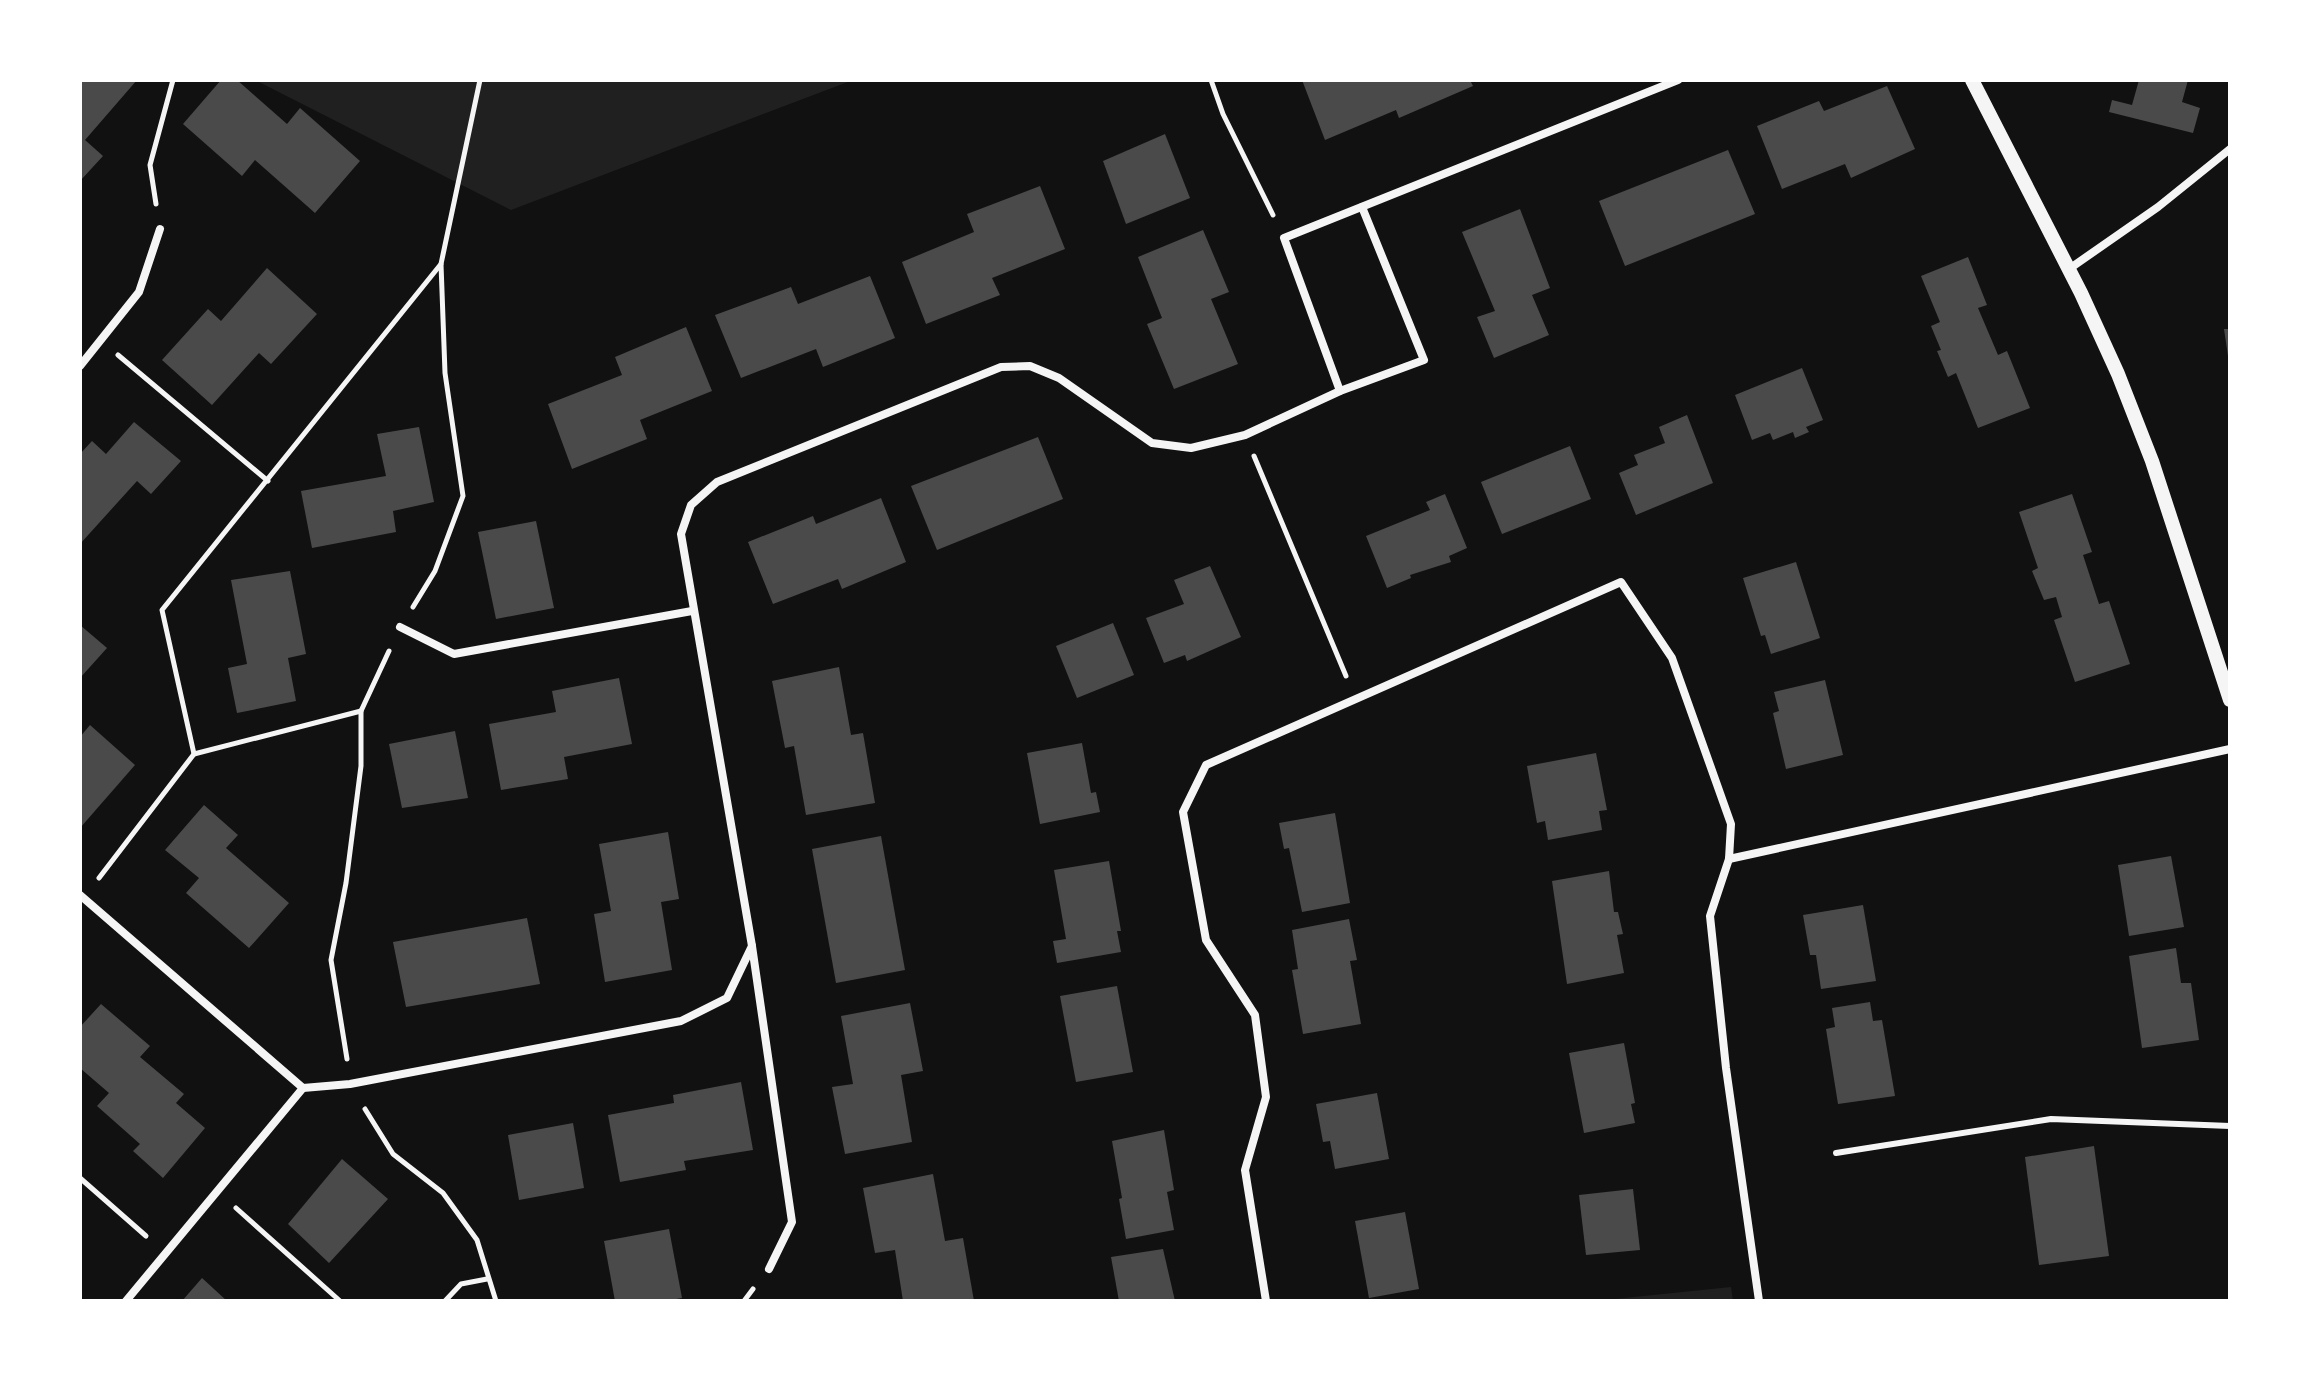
<svg xmlns="http://www.w3.org/2000/svg" width="2310" height="1381" font-family="'PT Sans Narrow',sans-serif">
  <style>
    .green { fill: #202020 }
    .building { fill: #4a4a4a }
    .lines { fill: none; stroke-linecap: round; stroke-linejoin: round }
    .path { stroke: #f5f5f5; stroke-width: 5 }
    .service { stroke: #f5f5f5; stroke-width: 6 }
    .minor { stroke: #f5f5f5; stroke-width: 8 }
    .tertiary { stroke: #f5f5f5; stroke-width: 14 }
  </style>
  <rect width="100%" height="100%" fill="#111"/>
  <!-- green -->
  <g class="green">
    <polygon points="255,80 853,80 511,210"/>
    <polygon points="1731,1287 1733,1301 1595,1301"/>
  </g>
  <!-- building -->
  <g class="building">
    <polygon points="80,80 137,80 85,140 103,156 80,181"/>
    <polygon points="221,80 237,80 287,124 300,108 360,161 315,213 255,160 242,176 183,124"/>
    <polygon points="1302,80 1470,80 1473,86 1399,118 1396,110 1325,140"/>
    <polygon points="2139,80 2188,80 2182,102 2200,108 2193,133 2109,112 2112,100 2132,105"/>
    <polygon points="1887,86 1915,149 1851,178 1845,164 1782,189 1757,126 1819,101 1824,111"/>
    <polygon points="1165,134 1190,198 1126,224 1103,161"/>
    <polygon points="1728,150 1755,214 1625,266 1599,201"/>
    <polygon points="1040,186 1065,249 992,278 1000,295 926,324 902,262 974,232 967,214"/>
    <polygon points="1520,209 1550,288 1532,295 1549,335 1494,358 1477,317 1495,311 1462,232"/>
    <polygon points="1203,230 1229,292 1211,299 1238,364 1174,389 1147,324 1162,318 1138,257"/>
    <polygon points="1968,257 1987,305 1978,308 1998,355 2007,351 2030,408 1978,428 1956,373 1948,377 1937,351 1941,350 1931,326 1940,322 1921,276"/>
    <polygon points="267,268 317,314 271,364 259,353 212,405 162,360 208,309 221,321"/>
    <polygon points="870,276 895,338 823,367 816,349 741,378 715,315 791,287 798,304"/>
    <polygon points="686,327 712,391 640,420 647,439 572,469 548,404 622,375 615,357"/>
    <polygon points="2224,329 2230,329 2230,356 2228,356"/>
    <polygon points="1802,368 1823,420 1806,427 1809,432 1795,438 1793,432 1773,440 1770,433 1752,440 1735,395"/>
    <polygon points="1687,415 1713,483 1636,515 1619,473 1638,465 1634,455 1665,443 1659,427"/>
    <polygon points="134,422 181,461 151,494 137,481 80,544 80,454 92,441 106,454"/>
    <polygon points="419,427 434,502 393,511 396,532 312,548 301,491 386,476 377,434"/>
    <polygon points="1038,437 1063,499 937,550 911,486"/>
    <polygon points="1570,446 1591,499 1502,534 1481,482"/>
    <polygon points="1445,494 1467,548 1449,556 1451,562 1410,575 1411,578 1387,588 1366,536 1430,510 1426,502"/>
    <polygon points="2072,494 2092,552 2083,555 2099,604 2109,601 2130,664 2075,682 2054,620 2062,617 2056,597 2044,600 2032,571 2038,568 2019,512"/>
    <polygon points="881,498 906,562 842,589 838,579 773,604 748,542 813,516 816,524"/>
    <polygon points="536,521 554,608 496,619 478,532"/>
    <polygon points="1796,562 1820,638 1771,654 1765,635 1761,636 1743,578"/>
    <polygon points="1210,566 1241,637 1187,661 1185,655 1164,663 1146,618 1184,604 1174,580"/>
    <polygon points="290,571 306,654 288,658 296,701 237,713 228,668 247,664 231,580"/>
    <polygon points="1113,623 1134,675 1077,698 1056,646"/>
    <polygon points="80,625 107,648 80,678"/>
    <polygon points="839,667 851,735 863,733 875,803 806,815 794,746 785,748 772,681"/>
    <polygon points="619,678 632,744 564,757 568,779 501,790 489,724 556,712 552,691"/>
    <polygon points="1825,680 1843,755 1786,769 1773,713 1779,711 1774,692"/>
    <polygon points="90,725 135,765 80,828 80,737"/>
    <polygon points="455,731 468,798 402,808 389,744"/>
    <polygon points="1082,743 1091,793 1096,792 1100,812 1040,824 1027,753"/>
    <polygon points="1596,753 1607,810 1599,811 1602,830 1548,840 1545,821 1537,823 1527,766"/>
    <polygon points="204,805 238,835 226,848 289,903 249,948 186,893 199,878 165,850"/>
    <polygon points="1335,813 1350,903 1302,912 1289,848 1284,849 1279,823"/>
    <polygon points="668,832 679,899 661,902 672,970 605,982 594,914 611,911 599,844"/>
    <polygon points="881,836 905,970 836,983 812,849"/>
    <polygon points="2171,856 2184,927 2129,936 2118,865"/>
    <polygon points="1109,861 1121,931 1117,931 1121,952 1057,963 1053,941 1066,939 1054,870"/>
    <polygon points="1609,871 1614,912 1618,912 1623,934 1617,935 1624,973 1567,984 1552,881"/>
    <polygon points="1863,905 1876,981 1821,989 1816,955 1810,955 1803,915"/>
    <polygon points="527,918 540,984 406,1007 393,942"/>
    <polygon points="1349,919 1357,960 1350,961 1361,1024 1303,1034 1292,970 1298,969 1292,930"/>
    <polygon points="2176,948 2181,983 2191,983 2199,1040 2142,1048 2129,956"/>
    <polygon points="1117,986 1133,1072 1076,1082 1060,996"/>
    <polygon points="1870,1002 1873,1021 1882,1020 1895,1096 1838,1104 1826,1029 1835,1027 1832,1008"/>
    <polygon points="910,1003 923,1071 901,1075 912,1142 845,1154 832,1087 853,1084 841,1016"/>
    <polygon points="101,1004 150,1046 140,1057 184,1094 176,1103 205,1128 163,1178 133,1151 140,1144 97,1106 109,1093 80,1068 80,1027"/>
    <polygon points="1624,1043 1635,1103 1631,1104 1635,1123 1584,1133 1569,1053"/>
    <polygon points="741,1082 753,1150 684,1161 686,1170 620,1182 608,1115 674,1103 673,1095"/>
    <polygon points="1377,1093 1389,1159 1335,1169 1330,1141 1323,1142 1316,1104"/>
    <polygon points="573,1123 584,1188 519,1200 508,1135"/>
    <polygon points="1164,1130 1174,1190 1167,1192 1174,1230 1126,1239 1119,1199 1122,1198 1112,1141"/>
    <polygon points="2094,1146 2109,1256 2039,1265 2025,1157"/>
    <polygon points="342,1159 388,1199 329,1263 288,1224"/>
    <polygon points="933,1174 945,1241 963,1238 974,1301 903,1301 895,1250 875,1253 863,1188"/>
    <polygon points="1633,1189 1640,1250 1586,1255 1579,1195"/>
    <polygon points="1405,1212 1419,1289 1369,1298 1355,1221"/>
    <polygon points="669,1229 682,1298 665,1301 615,1301 604,1241"/>
    <polygon points="1163,1249 1175,1301 1119,1301 1111,1257"/>
    <polygon points="202,1278 227,1301 182,1301"/>
  </g>
  <g class="lines">
    <!-- path -->
    <g class="path">
      <polyline points="1211,80 1223,114 1273,215"/>
      <polyline points="156,204 150,165 173,80"/>
      <polyline points="118,355 268,481"/>
      <polyline points="1254,456 1346,676"/>
      <polyline points="413,607 435,571 463,496 445,373 441,264"/>
      <polyline points="194,754 361,711"/>
      <polyline points="99,878 194,754 162,610 441,264 480,80"/>
      <polyline points="347,1059 331,960 346,883 361,766 361,711 389,651"/>
      <polyline points="365,1109 393,1154 443,1193 477,1240 496,1301"/>
      <polyline points="80,1178 146,1236"/>
      <polyline points="236,1208 340,1301"/>
      <polyline points="445,1301 461,1284 487,1279"/>
      <polyline points="744,1301 753,1289"/>
    </g>
    <!-- service -->
    <polyline class="service" points="1836,1153 2051,1119 2230,1126"/>
    <!-- minor -->
    <g class="minor">
      <polyline points="2069,269 2158,207 2230,149"/>
      <polyline points="80,366 139,292 160,229"/>
      <polyline points="1340,391 1284,238 1678,80"/>
      <polyline points="400,627 454,654 692,611"/>
      <polyline points="1729,859 2230,749"/>
      <polyline points="80,895 303,1088 126,1301"/>
      <polyline points="752,946 792,1222 769,1269"/>
      <polyline points="303,1088 350,1084 681,1021 727,998 752,946 681,534 691,505 717,482 1001,367 1030,366 1059,378 1152,443 1191,448 1245,435 1340,391 1424,360 1362,207"/>
      <polyline points="1266,1301 1245,1170 1266,1097 1255,1015 1206,940 1183,812 1206,765 1621,582 1672,658 1731,824 1729,859 1710,916 1726,1068 1759,1301"/>
    </g>
    <!-- tertiary -->
    <polyline class="tertiary" points="1972,80 2081,293 2118,374 2152,461 2230,700"/>
  </g>
  <!-- border -->
  <rect width="2310" height="1381" fill="none" stroke="#ffffff" stroke-width="164"/>
</svg>
